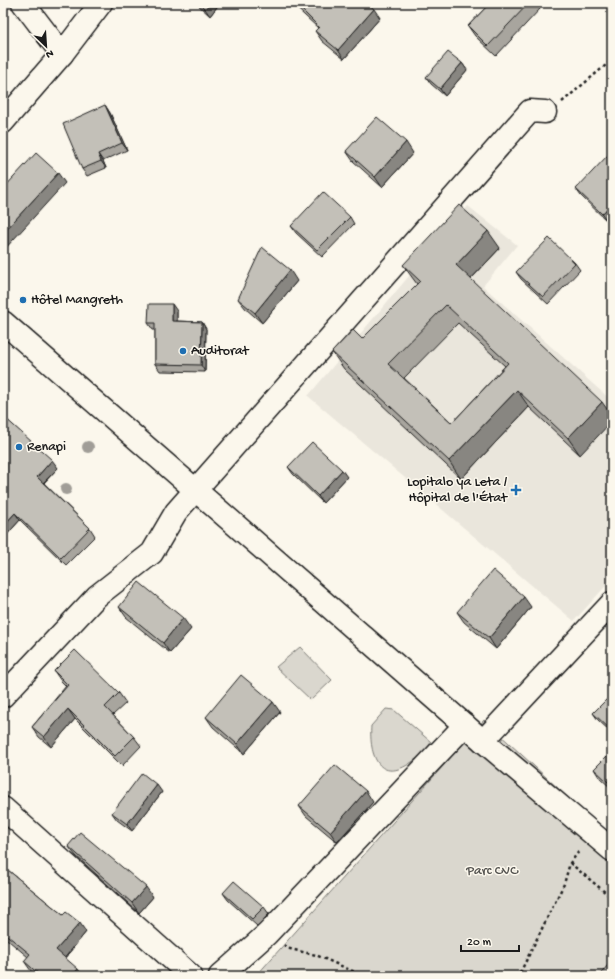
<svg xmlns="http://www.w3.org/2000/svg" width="615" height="979" font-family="'Gochi Hand',sans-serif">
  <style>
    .built { fill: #eae6dc }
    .green { fill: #dad7ce; stroke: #7b7a75 }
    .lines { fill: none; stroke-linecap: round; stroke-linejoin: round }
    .minor-casing { stroke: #1c1c1c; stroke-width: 25 }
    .primary-casing { stroke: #1c1c1c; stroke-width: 25 }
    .path { stroke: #1c1c1c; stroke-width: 2.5; stroke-dasharray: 3 3; stroke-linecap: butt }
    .minor { stroke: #fbf7ec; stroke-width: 22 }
    .primary { stroke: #fbf7ec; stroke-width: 22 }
    .tree { fill: #a09d97 }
    .wall { fill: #a8a59e; stroke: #1c1c1c; fill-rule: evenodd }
    .shaded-wall { fill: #888681; stroke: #1c1c1c }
    .building { fill: #c3c0b8; stroke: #1c1c1c; fill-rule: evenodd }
    .poi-dot { fill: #1f6fb2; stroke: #fbf7ec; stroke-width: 1.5 }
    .labels { text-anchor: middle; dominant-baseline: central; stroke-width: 3; stroke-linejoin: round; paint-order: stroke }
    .poi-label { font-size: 14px; fill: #1c1c1c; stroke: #fbf7ec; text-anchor: start }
    .park-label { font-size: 14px; fill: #555451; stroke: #fbf7ec }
  </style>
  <rect width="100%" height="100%" fill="#fbf7ec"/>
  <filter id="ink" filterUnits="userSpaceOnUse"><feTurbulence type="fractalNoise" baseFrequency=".025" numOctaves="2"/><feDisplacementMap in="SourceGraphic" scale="8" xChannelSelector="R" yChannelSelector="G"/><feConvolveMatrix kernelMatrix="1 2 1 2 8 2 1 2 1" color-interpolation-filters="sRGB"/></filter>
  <g filter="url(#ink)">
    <!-- built -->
    <polygon class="built" points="468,206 517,245 483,286 612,401 612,579 574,621 308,396"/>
    <!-- green -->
    <g class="green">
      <polygon points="300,647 332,680 311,700 276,667"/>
      <path d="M 386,709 L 394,710 L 431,742 C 427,752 420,756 412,762 C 379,785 369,755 371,726 Z"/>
      <polygon points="484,720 612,838 612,976 256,976"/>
    </g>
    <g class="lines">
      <!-- minor casing -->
      <g class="minor-casing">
        <g id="minor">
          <polyline points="23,3 62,54"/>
          <polyline points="3,122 62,54 101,3"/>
          <polyline points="3,696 97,596 152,553 176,512 530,111 545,112"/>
          <polyline points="483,741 612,603"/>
          <polyline points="3,808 191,976"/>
          <polyline points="220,976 267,934 465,725"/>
        </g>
      </g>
      <!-- primary casing -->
      <g class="primary-casing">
        <polyline id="primary" points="3,322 483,741 612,850"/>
      </g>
      <!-- path -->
      <g class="path">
        <polyline points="562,102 612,60"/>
        <polyline points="570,863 612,898"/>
        <polyline points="284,945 290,949 316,955 364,976"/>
        <polyline points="515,976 521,971 564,884 570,863 580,850"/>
      </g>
      <!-- minor -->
      <use href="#minor" class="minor"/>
      <!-- primary -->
      <use href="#primary" class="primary"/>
    </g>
    <!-- trees -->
    <g class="tree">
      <circle cx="88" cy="447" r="6"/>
      <circle cx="66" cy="489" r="6"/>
    </g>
    <!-- wall -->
    <g class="wall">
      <polygon points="196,3 220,3 210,16"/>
      <polygon points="291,3 367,3 380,18 344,59 322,41 315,31 318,28"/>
      <polygon points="490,3 535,3 540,9 496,56 475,36 468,26"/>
      <polygon points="462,63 467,70 445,96 431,84 426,77"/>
      <polygon points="105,105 110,113 127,150 103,161 106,168 87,176 82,169"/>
      <polygon points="346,151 413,153 382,187 353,161"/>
      <polygon points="612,158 612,216 607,221 581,196 576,189"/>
      <polygon points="350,217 354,224 322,257 296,233 291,226"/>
      <path d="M 500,248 L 471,279 L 580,455 L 529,407 L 461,479 L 344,369 L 332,352 L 362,339 L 417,284 L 403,265 ZM 458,323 L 505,366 L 452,423 L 404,378 Z"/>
      <polygon points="575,263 580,270 548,304 521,279 516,272"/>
      <polygon points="297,281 262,323 246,309 238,299"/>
      <polygon points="177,311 177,321 202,322 206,329 205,372 160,371 155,364 155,330 153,330 148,323"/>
      <polygon points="3,416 58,468 44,483 90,528 95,536 66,565 20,520 3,539"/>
      <polygon points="288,467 347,477 323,503 293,474"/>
      <polygon points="119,607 191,629 170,653 126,617"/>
      <polygon points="531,607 496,649 464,622 457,612"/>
      <polygon points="54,671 119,693 126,703 113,715 134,737 141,746 122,766 75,719 51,747 39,737 32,727 66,686 61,681"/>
      <polygon points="612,694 612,733 598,720 593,713"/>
      <polygon points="280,712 244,754 213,727 206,717"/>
      <polygon points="612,751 612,789 599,777 594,769"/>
      <polygon points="162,792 132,831 117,820 112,813"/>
      <polygon points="373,802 337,842 306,816 299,806"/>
      <polygon points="68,846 153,897 139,913 76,856"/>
      <polygon points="3,866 63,915 86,932 65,958 83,976 36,976 31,971 24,961 28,957 3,936"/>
      <polygon points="223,893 264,907 269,914 257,926 228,900"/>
    </g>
    <!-- shaded-wall -->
    <g class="shaded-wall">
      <polygon points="210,3 220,3 210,16 205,9"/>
      <polygon points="374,9 380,18 344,59 338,50"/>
      <polygon points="462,63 467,70 445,96 440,89"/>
      <polygon points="105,105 110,113 127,150 122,143"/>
      <polygon points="406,142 413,153 382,187 375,177"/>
      <polygon points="98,154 103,161 106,168 101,161"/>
      <polygon points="58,173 65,183 3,251 3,233"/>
      <polygon points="612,203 612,216 607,221 602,214"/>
      <polygon points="488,231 500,248 468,282 456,265"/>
      <polygon points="290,270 297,281 262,323 255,313"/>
      <polygon points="172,304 177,311 177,328 172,321"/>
      <polygon points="202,322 206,329 205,372 201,365"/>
      <polygon points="517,390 529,407 461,479 449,461"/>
      <polygon points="602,402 612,416 612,421 580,455 568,438"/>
      <polygon points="52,460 58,468 42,484 37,477"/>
      <polygon points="342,470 347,477 323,503 318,496"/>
      <polygon points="15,513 20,520 3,539 3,526"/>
      <polygon points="524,597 531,607 496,649 489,638"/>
      <polygon points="183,618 191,629 170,653 163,643"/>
      <polygon points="273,702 280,712 244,754 237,744"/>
      <polygon points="68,709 75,719 51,747 44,737"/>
      <polygon points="157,785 162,792 132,831 127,824"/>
      <polygon points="366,791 373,802 337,842 330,832"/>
      <polygon points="146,887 153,897 139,913 132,903"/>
      <polygon points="80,923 86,932 63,960 56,950"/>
      <polygon points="78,969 83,976 72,976"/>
    </g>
    <!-- building -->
    <g class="building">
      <polygon points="199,3 210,3 205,9"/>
      <polygon points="295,3 367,3 374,9 338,50 315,31 319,27"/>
      <polygon points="490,3 529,3 488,46 468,26"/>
      <polygon points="448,52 462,63 440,89 426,77"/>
      <polygon points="105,105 122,143 98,154 101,161 82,169 63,124"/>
      <polygon points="377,117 406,142 375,177 346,151"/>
      <polygon points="36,153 58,173 3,233 3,189"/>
      <polygon points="608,155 612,158 612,203 602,214 576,189"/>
      <polygon points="323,192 350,217 317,250 291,226"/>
      <path d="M 459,205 L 488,231 L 456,265 L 602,402 L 568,438 L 517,390 L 449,461 L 332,352 L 353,330 L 362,339 L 420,281 L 403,265 ZM 446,305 L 508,363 L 452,423 L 388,364 Z"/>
      <polygon points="549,238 575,263 543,297 516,272"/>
      <polygon points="262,247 290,270 255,313 238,299"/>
      <polygon points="149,304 172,304 172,321 202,322 201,365 155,364 155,323 148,323"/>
      <polygon points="3,416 52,460 37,477 90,528 61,558 15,513 3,526"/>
      <polygon points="312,442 342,470 318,496 288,467"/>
      <polygon points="493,570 524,597 489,638 457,612"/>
      <polygon points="139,582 183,618 163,643 119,607"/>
      <polygon points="75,650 119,693 105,707 134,737 115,756 68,709 44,737 32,727 68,685 54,671"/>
      <polygon points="241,675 273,702 237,744 206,717"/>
      <polygon points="612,694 612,731 593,713"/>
      <polygon points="612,751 612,778 608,782 594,769"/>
      <polygon points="335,765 366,791 330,832 299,806"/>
      <polygon points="142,773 157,785 127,824 112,813"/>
      <polygon points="80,832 146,887 132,903 68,846"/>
      <polygon points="3,866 63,915 66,912 80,923 56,950 78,969 72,976 41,976 24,961 30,954 3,932"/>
      <polygon points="234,881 264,907 252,919 223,893"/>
      <polygon points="612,960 612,976 599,976"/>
    </g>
  </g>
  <!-- markers -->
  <g class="poi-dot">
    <circle cx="23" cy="300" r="4"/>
    <circle cx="183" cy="351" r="4"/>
    <circle cx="19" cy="447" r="4"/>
    <path d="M514 484h4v4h4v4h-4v4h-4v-4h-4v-4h4z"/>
  </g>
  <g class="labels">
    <!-- poi labels -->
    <g class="poi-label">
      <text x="31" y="300">Hôtel Mangreth</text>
      <text x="191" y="351">Auditorat</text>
      <text x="27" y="447">Renapi</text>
      <text x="507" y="482" text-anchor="end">Lopitalo ya Leta /<tspan x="507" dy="16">Hôpital de l'État</tspan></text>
    </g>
    <!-- park labels -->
    <g class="park-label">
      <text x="492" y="871">Parc CVC</text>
    </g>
  </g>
  <!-- margin -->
  <rect width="615" height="979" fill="none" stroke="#fbf7ec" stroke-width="16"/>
  <rect x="8" y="8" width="599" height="963" fill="none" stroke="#1c1c1c" stroke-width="1.5" filter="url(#ink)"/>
  <!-- north arrow -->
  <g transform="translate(46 46) rotate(155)" stroke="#fbf7ec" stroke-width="3" paint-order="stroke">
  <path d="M0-3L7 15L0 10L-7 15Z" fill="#1c1c1c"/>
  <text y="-6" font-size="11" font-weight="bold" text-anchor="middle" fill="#1c1c1c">N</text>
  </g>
  <!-- scale -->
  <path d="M461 945v6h58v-6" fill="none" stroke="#1c1c1c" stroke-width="2"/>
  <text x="467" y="945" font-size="12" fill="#1c1c1c" stroke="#fbf7ec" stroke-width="3" paint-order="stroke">20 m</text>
</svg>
